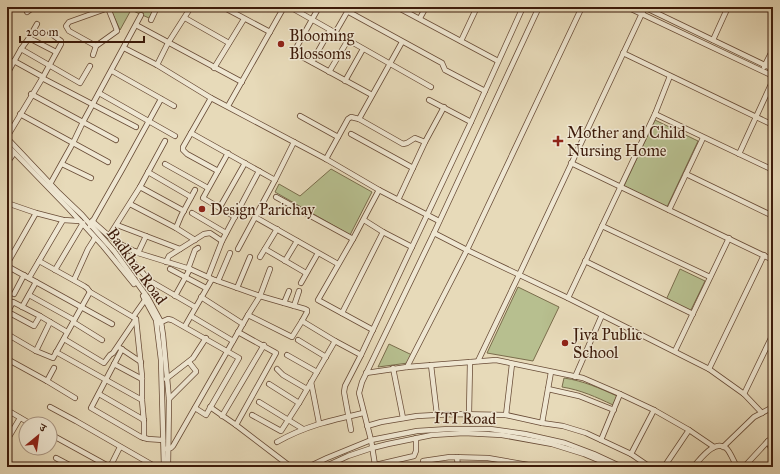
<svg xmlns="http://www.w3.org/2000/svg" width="780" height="474" font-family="'IM FELL Great Primer','Noto Serif Devanagari',serif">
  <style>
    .green { fill: #b7bf8f; stroke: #7a6d4c }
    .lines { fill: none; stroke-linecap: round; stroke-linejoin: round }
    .minor-casing { stroke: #684b36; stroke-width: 6 }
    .minor { stroke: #efe7d2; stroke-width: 4.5 }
    .poi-dot { fill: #8f2418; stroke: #efe7d2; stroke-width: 1.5 }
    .labels { text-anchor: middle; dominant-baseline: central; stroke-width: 3; stroke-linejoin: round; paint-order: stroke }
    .poi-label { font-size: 16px; fill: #3d1b0a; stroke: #efe7d2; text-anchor: start }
    .street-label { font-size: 16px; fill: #3d1b0a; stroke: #efe7d2 }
  </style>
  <rect width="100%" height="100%" fill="#e7dab9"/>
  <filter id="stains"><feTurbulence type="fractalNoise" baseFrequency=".005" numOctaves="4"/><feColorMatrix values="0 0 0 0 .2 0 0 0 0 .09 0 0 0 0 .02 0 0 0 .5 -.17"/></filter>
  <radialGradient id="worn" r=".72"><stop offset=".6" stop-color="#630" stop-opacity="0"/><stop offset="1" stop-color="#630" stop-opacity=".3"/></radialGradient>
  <!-- green -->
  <g class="green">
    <polygon points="125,7 155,7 149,18 131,10 120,30 112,12"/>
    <polygon points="655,120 698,141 667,207 624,186"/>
    <polygon points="331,169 372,192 350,235 275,192 279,184 300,196"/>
    <polygon points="680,269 705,281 690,312 666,300"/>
    <polygon points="518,287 559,307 533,361 487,353"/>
    <polygon points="389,344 412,355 408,363 378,367"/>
    <path d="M 564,378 C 584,381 599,388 617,396 L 613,405 C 596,397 581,390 562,387 Z"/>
  </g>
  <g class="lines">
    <!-- minor casing -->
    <g class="minor-casing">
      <g id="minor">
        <polyline points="223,7 270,32"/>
        <polyline points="290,7 431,87"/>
        <polyline points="319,7 295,50 295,53 372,95"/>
        <polyline points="397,7 498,61"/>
        <polyline points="627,7 773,76"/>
        <polyline points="644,7 773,69"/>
        <polyline points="347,11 442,63 445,70 485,91"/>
        <polyline points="27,12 31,9 35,7"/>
        <polyline points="185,18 229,43"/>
        <polyline points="420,18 426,7"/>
        <polyline points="151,20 157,7"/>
        <polyline points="136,25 242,82"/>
        <polyline points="335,33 350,7"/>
        <polyline points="29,38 56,52"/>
        <polyline points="713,40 728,7"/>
        <polyline points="461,41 477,7"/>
        <polyline points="96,46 69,31 66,26 69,22 111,7"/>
        <polyline points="124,48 157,65 211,98 326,159 379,190 439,221"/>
        <polyline points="21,49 80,83 90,66"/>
        <polyline points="623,53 773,125"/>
        <polyline points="93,55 96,46 117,31 116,28 108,8"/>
        <polyline points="14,61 43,77"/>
        <polyline points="312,62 330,30"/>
        <polyline points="157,65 168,43 191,7"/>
        <polyline points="764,67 773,49"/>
        <polyline points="214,68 244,19"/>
        <polyline points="112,71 174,106"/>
        <polyline points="329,72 348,40"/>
        <polyline points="7,74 21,49 29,38 37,24"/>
        <polyline points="42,78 136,127"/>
        <polyline points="345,81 363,49"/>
        <polyline points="99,93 175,136"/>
        <polyline points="31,94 116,140"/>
        <polyline points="211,98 183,147 183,150 187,154 218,171"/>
        <polyline points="429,100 471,122"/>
        <polyline points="228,106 284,7"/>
        <polyline points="20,114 108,162"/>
        <polyline points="655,114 773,170"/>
        <polyline points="300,116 338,137"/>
        <polyline points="359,119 402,42"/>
        <polyline points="191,133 275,180"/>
        <polyline points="351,134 413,168"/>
        <polyline points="7,137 43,77 61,44 61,41 50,33"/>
        <polyline points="7,138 59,193 82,215 114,251 148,298 161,322 163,335 169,399 168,467"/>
        <polyline points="7,145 69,209 103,246 134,284"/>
        <polyline points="228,153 203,198 235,217"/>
        <polyline points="739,154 773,80"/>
        <polyline points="326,159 348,119 351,117 359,119 403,144 407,143 415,138 425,142"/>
        <polyline points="7,163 14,153"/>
        <polyline points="571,163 773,260"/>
        <polyline points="62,164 91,178"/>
        <polyline points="165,164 208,188"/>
        <polyline points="148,172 191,197"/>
        <polyline points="686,174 773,216"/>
        <polyline points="49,186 73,143 83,122 141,15"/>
        <polyline points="140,187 165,141"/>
        <polyline points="276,197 353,239"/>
        <polyline points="398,200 425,142 444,107"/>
        <polyline points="7,203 36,213 63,220 80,221"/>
        <polyline points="130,204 176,228 195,240"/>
        <polyline points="220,207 245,163"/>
        <polyline points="669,210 703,138"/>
        <polyline points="192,213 226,233"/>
        <polyline points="255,217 338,264"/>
        <polyline points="364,220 383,232 412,247"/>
        <polyline points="92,221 109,236 140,187 184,211"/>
        <polyline points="117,225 180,249"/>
        <polyline points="90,226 123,168 161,99"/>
        <polyline points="602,226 710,277"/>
        <polyline points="176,228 181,216 195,190"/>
        <polyline points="434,233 467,250 568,298 709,369 744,394 762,413"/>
        <polyline points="109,236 122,245 138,253 190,269 212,279 260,296 305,309 307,310 307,312 302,321 335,341 361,355"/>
        <polyline points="238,249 275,180 294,142"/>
        <polyline points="265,249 306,273"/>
        <polyline points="135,251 131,260 150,281 195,307"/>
        <polyline points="138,253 146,236"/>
        <polyline points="260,257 277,229"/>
        <polyline points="39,261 84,286 87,288 90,292 133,317"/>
        <polyline points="285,261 297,241"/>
        <polyline points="585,261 693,314"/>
        <polyline points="166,262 169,256 204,234 210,233 222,241"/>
        <polyline points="7,264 36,213"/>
        <polyline points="7,266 112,324"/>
        <polyline points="170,269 206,288"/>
        <polyline points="188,269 195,250 198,248"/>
        <polyline points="55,270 83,223"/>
        <polyline points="208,277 222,241 259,171"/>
        <polyline points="29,278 63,220"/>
        <polyline points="74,280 88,249 95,238"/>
        <polyline points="218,281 230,253"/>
        <polyline points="301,283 318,253"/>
        <polyline points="237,288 250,257"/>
        <polyline points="14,294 24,275"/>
        <polyline points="29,295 74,320"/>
        <polyline points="143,296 156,320 161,360 164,467"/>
        <polyline points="175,296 190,269"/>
        <polyline points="201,297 243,324"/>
        <polyline points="568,298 655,114 670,76"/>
        <polyline points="284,303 289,291"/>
        <polyline points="294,306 299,291"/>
        <polyline points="22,307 36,282"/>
        <polyline points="8,312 34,326 40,316"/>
        <polyline points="7,313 13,302 40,316 67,332"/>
        <polyline points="342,313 383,232"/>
        <polyline points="248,315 292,337 302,321"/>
        <polyline points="191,316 233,341"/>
        <polyline points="136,319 142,376 142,400 144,423 144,438"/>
        <polyline points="73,322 102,340"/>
        <polyline points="159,323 168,319 172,320 239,358 206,415 195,408"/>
        <polyline points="185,326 212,279"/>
        <polyline points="373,330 318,300 353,239 379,190"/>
        <polyline points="7,334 36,351 53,358 90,292"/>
        <polyline points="64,339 104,363 110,355 113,353 136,319 133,317 145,300"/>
        <polyline points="298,340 326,357"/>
        <polyline points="120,348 141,362"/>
        <polyline points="122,349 91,408 141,437 148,439 163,440"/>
        <polyline points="36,351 50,322"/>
        <polyline points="675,351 729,238"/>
        <polyline points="56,352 142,400"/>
        <polyline points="287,355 317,372"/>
        <polyline points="7,359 47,381 75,398"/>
        <polyline points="478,361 519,275 645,7"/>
        <polyline points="114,364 142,379"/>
        <polyline points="431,365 437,415"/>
        <polyline points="407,367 467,250 582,7"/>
        <polyline points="393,368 403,418"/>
        <polyline points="277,369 283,375 307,389"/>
        <polyline points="709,369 764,255"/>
        <polyline points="366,373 407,367 496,360 583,378 620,394 654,410 689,430 714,447"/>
        <polyline points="575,377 602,315"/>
        <polyline points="166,379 193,358 206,338"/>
        <polyline points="47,381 54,368"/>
        <polyline points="311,382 319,423"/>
        <polyline points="269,384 299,403"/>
        <polyline points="548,389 579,396 614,410"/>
        <polyline points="99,394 144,420"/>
        <polyline points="744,394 773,334"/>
        <polyline points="169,399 196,372 196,371 189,362"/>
        <polyline points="259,402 303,429"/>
        <polyline points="50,407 76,421 156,467"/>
        <polyline points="210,407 236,425 291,467"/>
        <polyline points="7,410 31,424"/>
        <polyline points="469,414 470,362"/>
        <polyline points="252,415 281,431 299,403 335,341"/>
        <polyline points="506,415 512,364"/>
        <polyline points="222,416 264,345"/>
        <polyline points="542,423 551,372"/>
        <polyline points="236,425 276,353 238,332"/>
        <polyline points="367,426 381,422 417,416 455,414 506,415 542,423 563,426 586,433 631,454 650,467"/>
        <polyline points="351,430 344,392 345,386 361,355 411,249 471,122 523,7"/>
        <polyline points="50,434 110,467"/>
        <polyline points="7,440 20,418"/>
        <polyline points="601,440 620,394"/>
        <polyline points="768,441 773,453"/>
        <path d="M 277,442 C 305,426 332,420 363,413"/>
        <polyline points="723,447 754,417 773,407"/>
        <polyline points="165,449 171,448 173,446 248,315 260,296 270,269"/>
        <polyline points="631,454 654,410"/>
        <polyline points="457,457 458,467"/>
        <polyline points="56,458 73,467"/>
        <polyline points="375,465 371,440 359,393 362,382 434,233 539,7"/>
        <polyline points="110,467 120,447"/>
        <polyline points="308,467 327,458 371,440 417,431 449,429 490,429 525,434 565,443 594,454 622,467"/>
        <polyline points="324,467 348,456 372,448 388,444 432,435 464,433 502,435 552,444 584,454 613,466"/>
        <polyline points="367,467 414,456 416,451 416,438"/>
        <polyline points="423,467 423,461 450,457 488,458 540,467"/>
        <polyline points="664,467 689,430"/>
        <path d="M 693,467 C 700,460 714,439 726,448 C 730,451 734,462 737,467"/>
        <polyline points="744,467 768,441 773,437"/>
      </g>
    </g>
    <!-- minor -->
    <use href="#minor" class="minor"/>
  </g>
  <!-- markers -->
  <g class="poi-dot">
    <circle cx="281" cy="44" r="4"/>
    <path d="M556 135h4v4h4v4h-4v4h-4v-4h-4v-4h4z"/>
    <circle cx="202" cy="209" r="4"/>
    <circle cx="565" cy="343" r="4"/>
  </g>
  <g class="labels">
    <!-- poi labels -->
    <g class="poi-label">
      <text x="289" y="35">Blooming<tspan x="289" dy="18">Blossoms</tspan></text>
      <text x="567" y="132">Mother and Child<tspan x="567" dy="18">Nursing Home</tspan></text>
      <text x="210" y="209">Design Parichay</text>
      <text x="573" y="334">Jiva Public<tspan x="573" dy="18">School</tspan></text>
    </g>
    <!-- street labels -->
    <g class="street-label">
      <text transform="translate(137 266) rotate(54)">Badkhal Road</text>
      <text transform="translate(465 418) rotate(1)">ITI Road</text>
    </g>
  </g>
  <!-- margin -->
  <rect width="780" height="474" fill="none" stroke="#e7dab9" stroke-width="24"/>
  <rect x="8" y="8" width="764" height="458" fill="none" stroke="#3d1b0a" stroke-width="2"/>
  <rect x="12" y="12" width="756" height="450" fill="none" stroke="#3d1b0a"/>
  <!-- north arrow -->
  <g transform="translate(38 436) rotate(29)"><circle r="19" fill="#efe7d2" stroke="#a89582"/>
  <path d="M0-3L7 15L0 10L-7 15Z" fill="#8f2418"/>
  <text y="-6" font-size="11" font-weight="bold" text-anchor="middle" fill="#3d1b0a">उ</text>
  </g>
  <!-- scale -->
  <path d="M20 36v6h124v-6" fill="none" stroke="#3d1b0a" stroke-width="2"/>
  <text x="26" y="36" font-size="12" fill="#3d1b0a" stroke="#efe7d2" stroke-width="3" paint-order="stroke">200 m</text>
  <rect width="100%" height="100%" filter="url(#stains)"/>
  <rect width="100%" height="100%" fill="url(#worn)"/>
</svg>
